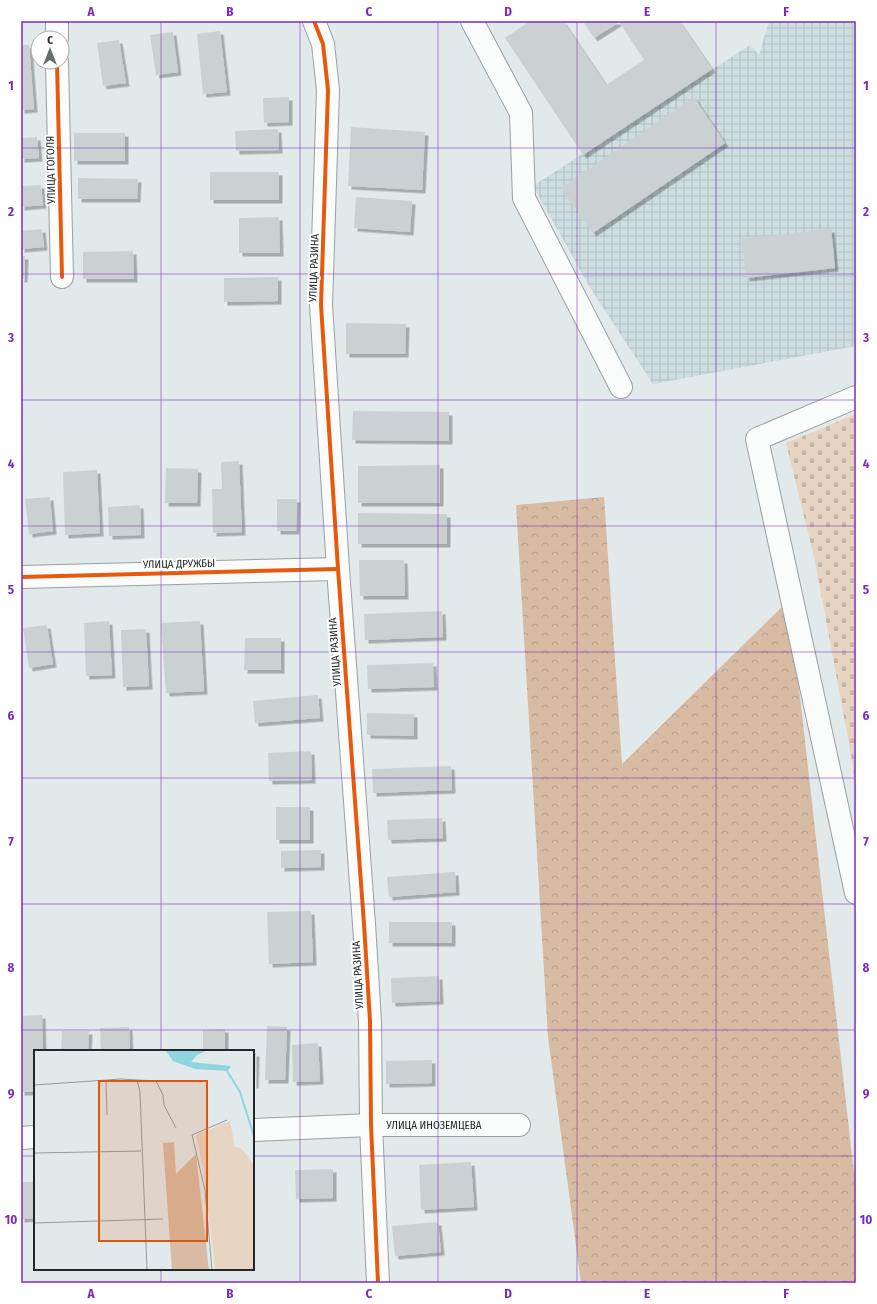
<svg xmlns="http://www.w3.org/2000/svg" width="877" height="1304" font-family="'Fira Sans Condensed',sans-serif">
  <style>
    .industrial { fill: url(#industrial-grid) }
    .forest { fill: url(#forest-crowns) }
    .cemetery { fill: url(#cemetery-stones) }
    .building { fill: #cbd1d2; filter: url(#shadow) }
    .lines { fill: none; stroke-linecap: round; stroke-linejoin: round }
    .minor-casing { stroke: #9ba0a2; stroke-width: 24 }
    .minor { stroke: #fafcfc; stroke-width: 22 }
    .cycleway-casing { stroke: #fff; stroke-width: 6 }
    .cycleway { stroke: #e8590c; stroke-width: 4 }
    .grid { fill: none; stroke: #7b2cbf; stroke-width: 1; stroke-opacity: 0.55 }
    .labels { text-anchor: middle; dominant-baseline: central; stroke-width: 4; stroke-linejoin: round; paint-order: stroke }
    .street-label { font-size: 11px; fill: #222829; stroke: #fff }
    .inset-river { fill: none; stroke: #8fd5de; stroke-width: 2 }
    .inset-road { fill: none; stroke: #959c9d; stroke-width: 1 }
    .view { fill: #de570d; fill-opacity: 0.15; stroke: #de570d; stroke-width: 2 }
    .inset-edge { fill: none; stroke: #222829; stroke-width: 2 }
    .neatline { fill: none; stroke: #7b2cbf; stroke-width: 1.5 }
    .grid-label { font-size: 13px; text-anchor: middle; font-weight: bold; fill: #7b2cbf }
  </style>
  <defs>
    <pattern id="industrial-grid" width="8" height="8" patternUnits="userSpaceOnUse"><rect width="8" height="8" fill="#cddde0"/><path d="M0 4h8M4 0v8" fill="none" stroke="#b0bec0"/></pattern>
    <pattern id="forest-crowns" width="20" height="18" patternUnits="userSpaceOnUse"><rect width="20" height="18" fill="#d7bba2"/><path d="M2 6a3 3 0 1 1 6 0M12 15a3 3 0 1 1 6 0" fill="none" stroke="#b8a18c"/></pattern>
    <pattern id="cemetery-stones" width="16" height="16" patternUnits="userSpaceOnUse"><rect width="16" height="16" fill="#e8d4c2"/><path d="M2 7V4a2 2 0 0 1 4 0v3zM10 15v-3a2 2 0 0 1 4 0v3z" fill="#c7b6a7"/></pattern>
    <filter id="shadow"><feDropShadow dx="3.5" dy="3.5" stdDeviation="0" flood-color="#0004"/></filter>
  </defs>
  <rect width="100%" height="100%" fill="#e1e9eb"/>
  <!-- industrial -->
  <polygon class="industrial" points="769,21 856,21 856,346 653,384 589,286 533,186 750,45 759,55"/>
  <!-- forest -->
  <polygon class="forest" points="604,497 622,764 789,600 856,1191 856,1283 581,1283 548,1037 516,505"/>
  <!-- cemetery -->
  <polygon class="cemetery" points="856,414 856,791 851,755 815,561 786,443"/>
  <!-- building -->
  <g class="building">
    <polygon points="530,21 563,21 606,85 644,60 619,22 594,38 583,21 679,21 712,69 583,155 505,38"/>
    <polygon points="220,31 227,92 203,94 197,34"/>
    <polygon points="173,32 178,72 156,75 150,35"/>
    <polygon points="119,40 126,83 103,86 97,43"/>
    <polygon points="21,45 29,45 34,109 21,110"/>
    <polygon points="289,97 289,122 264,123 263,98"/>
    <polygon points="694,97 725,143 593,233 561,188"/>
    <polygon points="351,127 425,132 422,190 348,186"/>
    <polygon points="278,129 279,150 236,151 235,131"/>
    <rect x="74" y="133" width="51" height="28"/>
    <polygon points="37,137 39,158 21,159 21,138"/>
    <rect x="210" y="172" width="69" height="28"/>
    <polygon points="78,178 138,179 137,199 78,199"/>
    <polygon points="41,185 43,205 21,207 21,186"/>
    <polygon points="356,197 412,201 410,232 354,228"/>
    <polygon points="279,217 280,253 239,253 239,218"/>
    <polygon points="42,229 44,247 21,249 21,231"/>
    <polygon points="831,229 835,268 746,278 742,239"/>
    <polygon points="133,251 134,279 83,279 83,252"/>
    <polygon points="21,256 25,256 24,279 21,279"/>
    <polygon points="278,277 278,301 224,302 224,278"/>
    <polygon points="346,323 406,324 405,354 346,354"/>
    <polygon points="353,411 449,412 449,441 352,440"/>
    <polygon points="239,461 242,532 213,533 212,489 222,489 221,462"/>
    <polygon points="440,465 440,503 358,503 358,466"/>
    <polygon points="166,468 198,469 197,503 165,503"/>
    <polygon points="97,470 100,533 65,535 63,472"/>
    <polygon points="50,497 53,531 29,534 25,499"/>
    <polygon points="277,499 297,499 296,531 277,531"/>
    <polygon points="140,505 141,535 109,536 108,507"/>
    <polygon points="358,513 447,514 447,544 358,544"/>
    <polygon points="359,560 404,560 405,596 360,596"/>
    <polygon points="442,611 443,637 365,640 364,614"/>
    <polygon points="109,621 112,675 86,676 84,623"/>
    <polygon points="200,621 204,691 166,693 161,623"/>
    <polygon points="47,625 53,664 29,668 23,628"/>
    <polygon points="146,629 149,686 123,687 121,630"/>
    <polygon points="245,638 281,638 281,670 244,670"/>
    <polygon points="433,663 434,687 368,689 367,665"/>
    <polygon points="318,695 320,718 255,723 253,701"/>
    <polygon points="367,713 414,714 414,736 367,735"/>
    <polygon points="311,751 312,780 269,781 268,753"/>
    <polygon points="451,766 452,790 373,793 372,769"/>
    <rect x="276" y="807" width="34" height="33"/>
    <polygon points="442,818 443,838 388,840 387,820"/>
    <polygon points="321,850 321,867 281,868 281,851"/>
    <polygon points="455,872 456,892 389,897 387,877"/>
    <polygon points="311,911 313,962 269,964 267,912"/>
    <rect x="389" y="922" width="63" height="21"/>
    <polygon points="439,976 440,1001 392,1003 391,978"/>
    <polygon points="42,1015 43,1051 35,1051 35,1092 21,1092 21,1016"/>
    <polygon points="267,1026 287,1027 285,1080 265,1080"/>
    <polygon points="129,1027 130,1051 101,1051 100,1028"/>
    <polygon points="225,1029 225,1051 203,1051 203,1030"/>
    <polygon points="62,1031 89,1031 88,1051 61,1051"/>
    <polygon points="318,1043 320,1081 293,1082 292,1045"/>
    <polygon points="253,1053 256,1053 255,1085 253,1085"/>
    <polygon points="432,1060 432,1083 386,1084 386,1061"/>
    <polygon points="471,1162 474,1207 421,1210 419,1165"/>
    <polygon points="333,1169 333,1198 296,1199 295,1170"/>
    <polygon points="21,1182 35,1182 35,1218 21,1219"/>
    <polygon points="438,1222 441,1252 395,1256 392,1226"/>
  </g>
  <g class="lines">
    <!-- minor casing -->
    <g class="minor-casing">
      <g id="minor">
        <polyline points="57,21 57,38"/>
        <polyline points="314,21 323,44 328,90 321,305 338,569 364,924 370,1021 371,1125 378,1283"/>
        <polyline points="472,21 521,113 524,198 621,387"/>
        <polyline points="57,62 62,277"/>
        <polyline points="856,397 757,439 856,893"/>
        <polyline points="21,577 338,569"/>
        <path id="s1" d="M 253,1130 L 371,1125 L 519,1125"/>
        <polyline points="21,1138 35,1137"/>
      </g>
    </g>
    <!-- minor -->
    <use href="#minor" class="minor"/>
    <!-- cycleway casing -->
    <g class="cycleway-casing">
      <g id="cycleway">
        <polyline points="314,21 323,44 328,90 321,305 338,569 364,924 370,1021 371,1125 378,1283"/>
        <polyline points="57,62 62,277"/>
        <polyline points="21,577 338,569"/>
      </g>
    </g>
    <!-- cycleway -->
    <use href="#cycleway" class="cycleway"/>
  </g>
  <!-- grid -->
  <path class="grid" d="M 161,21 L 161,1051M 300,21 L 300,1283M 438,21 L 438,1283M 577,21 L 577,1283M 716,21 L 716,1283M 21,148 L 856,148M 21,274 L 856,274M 21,400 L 856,400M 21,526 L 856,526M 21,652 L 856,652M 21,778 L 856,778M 21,904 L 856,904M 21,1030 L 856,1030M 21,1156 L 35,1156M 253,1156 L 856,1156M 161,1269 L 161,1283"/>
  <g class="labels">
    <!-- street labels -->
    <g class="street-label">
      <text transform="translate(51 170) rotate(-91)">УЛИЦА ГОГОЛЯ</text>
      <text transform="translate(314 268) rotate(-88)">УЛИЦА РАЗИНА</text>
      <text transform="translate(179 564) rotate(-1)">УЛИЦА ДРУЖБЫ</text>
      <text transform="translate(335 652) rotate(-94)">УЛИЦА РАЗИНА</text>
      <text transform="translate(358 975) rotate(-93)">УЛИЦА РАЗИНА</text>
      <text stroke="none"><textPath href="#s1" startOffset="181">УЛИЦА ИНОЗЕМЦЕВА</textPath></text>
    </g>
  </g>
  <!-- overview -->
  <g transform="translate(34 1050)">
    <rect width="220" height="220" fill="#e1e9eb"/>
    <path d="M 140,92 L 142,124 L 162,104 L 175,220 L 138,220 L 129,93 Z" fill="#d7bba2"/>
    <path d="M 196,71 L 201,97 L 207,98 L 220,115 L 220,220 L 181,220 L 170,124 L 162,85 Z" fill="#e8d4c2"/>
    <path d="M 135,0 L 174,0 L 163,5 L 157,12 L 197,16 L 194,21 L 161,19 L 139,11 L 132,1 Z" fill="#8fd5de"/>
    <path class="inset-river" d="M 193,21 L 206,42 L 220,86"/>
    <path class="inset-road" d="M 103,30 L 106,42 L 113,220M 72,32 L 73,65M 0,35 L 87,29 L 122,31 L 129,45 L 130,55 L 142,78M 0,103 L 107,101M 0,173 L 129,169M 178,220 L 171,140 L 158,85 L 193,70"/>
    <path class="view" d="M 65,31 L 173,31 L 173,191 L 65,191 Z"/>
    <rect width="220" height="220" class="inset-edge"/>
  </g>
  <!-- border -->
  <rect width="877" height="1304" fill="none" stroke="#ffffff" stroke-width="44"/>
  <!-- north arrow -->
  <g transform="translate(50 50)"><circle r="19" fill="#ffffff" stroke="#a7a9a9"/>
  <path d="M0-3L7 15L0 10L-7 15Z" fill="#656c6d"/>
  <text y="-6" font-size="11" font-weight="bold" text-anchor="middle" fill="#222829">С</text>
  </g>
  <rect x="22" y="22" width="833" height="1260" class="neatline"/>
  <g class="grid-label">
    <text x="91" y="16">A</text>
    <text x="230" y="16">B</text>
    <text x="369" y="16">C</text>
    <text x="508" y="16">D</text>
    <text x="647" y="16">E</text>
    <text x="786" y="16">F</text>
    <text x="11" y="90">1</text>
    <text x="866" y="90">1</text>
    <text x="11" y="216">2</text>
    <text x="866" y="216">2</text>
    <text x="11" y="342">3</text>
    <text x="866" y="342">3</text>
    <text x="11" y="468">4</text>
    <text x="866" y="468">4</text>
    <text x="11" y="594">5</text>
    <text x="866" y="594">5</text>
    <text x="11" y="720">6</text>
    <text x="866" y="720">6</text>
    <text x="11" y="846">7</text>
    <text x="866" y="846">7</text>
    <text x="11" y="972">8</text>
    <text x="866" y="972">8</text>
    <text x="11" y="1098">9</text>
    <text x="866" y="1098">9</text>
    <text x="11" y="1224">10</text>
    <text x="866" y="1224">10</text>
    <text x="91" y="1298">A</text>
    <text x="230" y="1298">B</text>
    <text x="369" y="1298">C</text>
    <text x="508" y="1298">D</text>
    <text x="647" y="1298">E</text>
    <text x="786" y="1298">F</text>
  </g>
</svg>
